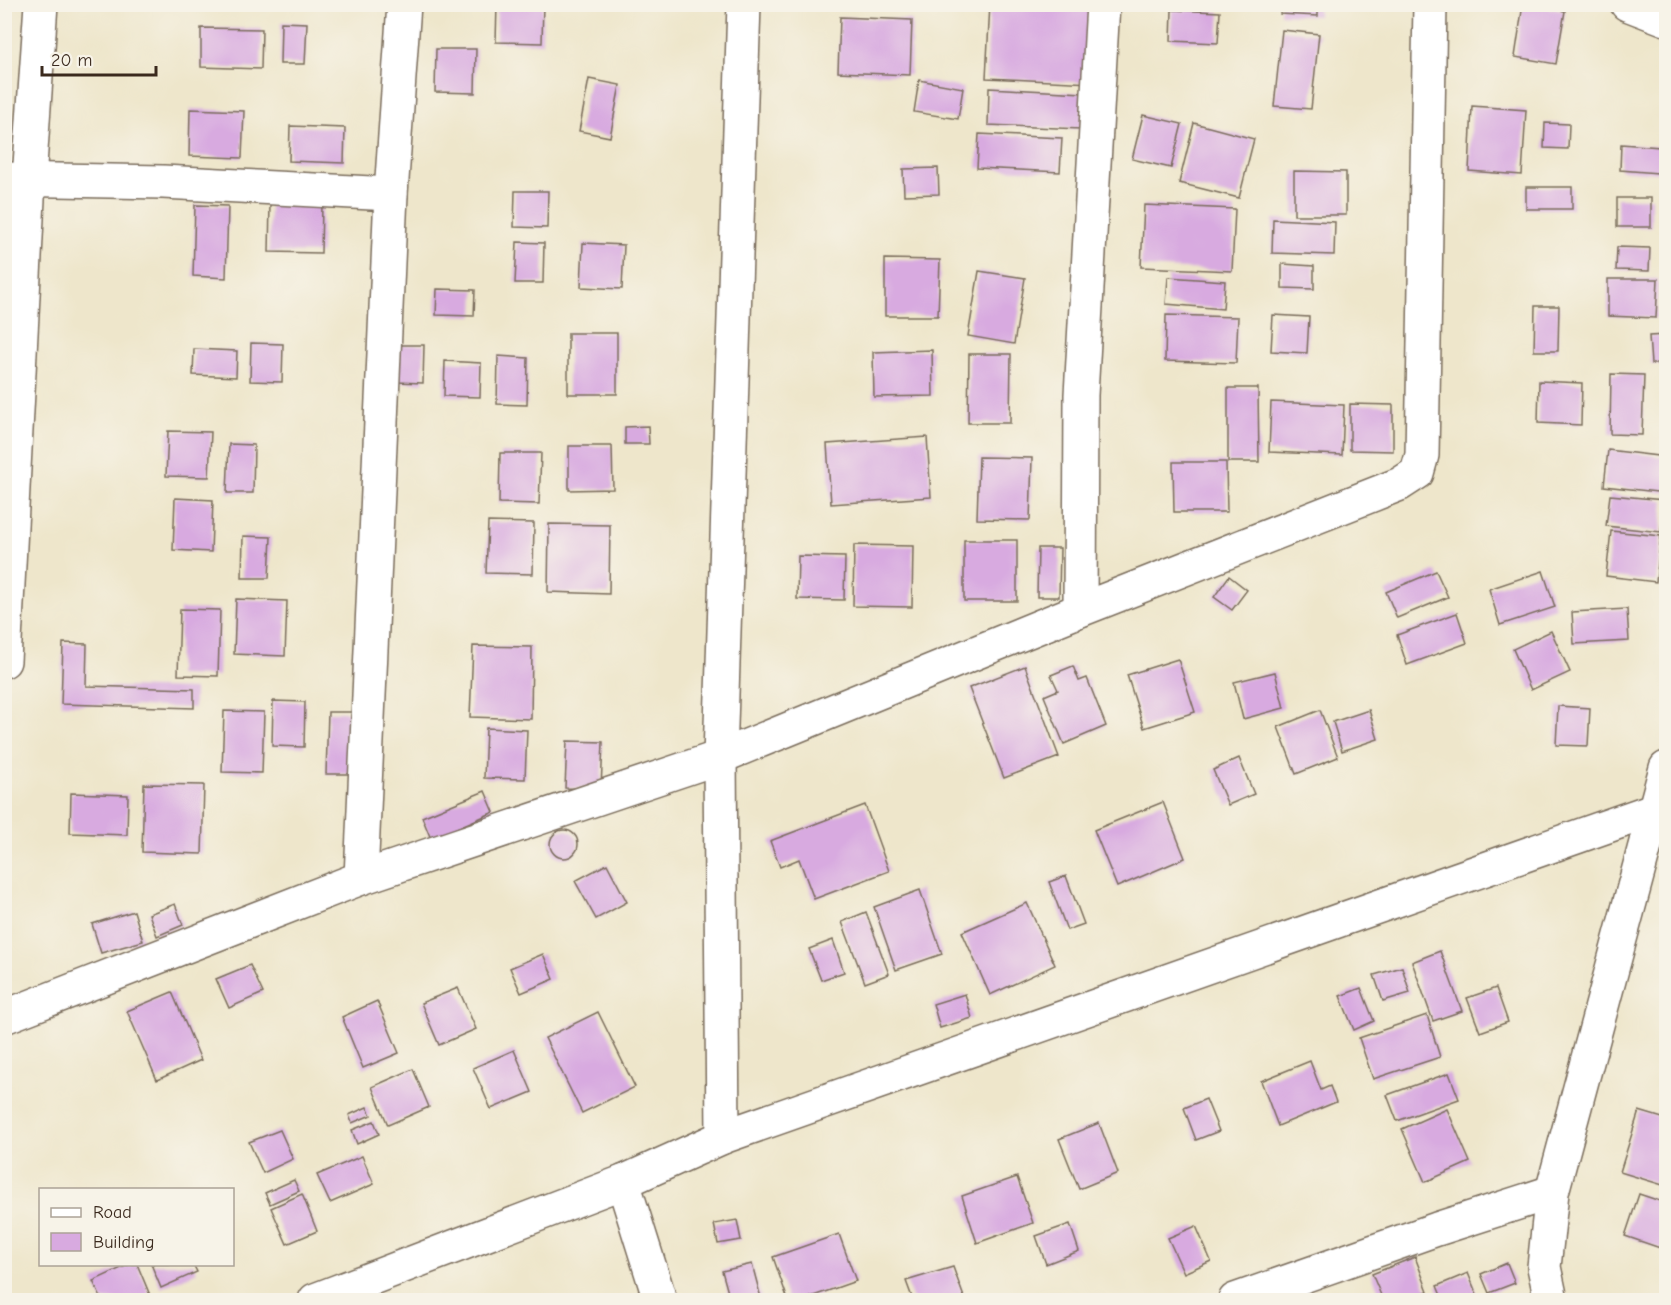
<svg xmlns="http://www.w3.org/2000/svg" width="1671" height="1305" font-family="'Comic Neue',sans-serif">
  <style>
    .building { fill: #d8aae0 }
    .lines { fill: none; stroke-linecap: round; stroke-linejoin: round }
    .minor-casing { stroke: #7a6c5b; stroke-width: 36 }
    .minor { stroke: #fff; stroke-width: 33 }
  </style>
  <rect width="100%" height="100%" fill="#f7f3e8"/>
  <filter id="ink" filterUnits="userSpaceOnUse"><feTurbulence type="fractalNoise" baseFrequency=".0167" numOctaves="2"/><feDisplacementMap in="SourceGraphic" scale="12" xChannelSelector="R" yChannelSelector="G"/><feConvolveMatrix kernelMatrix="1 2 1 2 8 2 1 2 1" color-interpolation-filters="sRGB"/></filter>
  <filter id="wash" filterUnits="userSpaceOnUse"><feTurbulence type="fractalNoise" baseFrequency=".008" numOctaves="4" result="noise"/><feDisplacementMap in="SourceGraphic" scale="24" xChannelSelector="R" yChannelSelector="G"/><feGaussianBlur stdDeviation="1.35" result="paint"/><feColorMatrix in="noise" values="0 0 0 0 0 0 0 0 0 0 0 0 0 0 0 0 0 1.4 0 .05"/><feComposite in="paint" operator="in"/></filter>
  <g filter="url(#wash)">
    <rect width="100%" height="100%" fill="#eee6cb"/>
    <g id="blocks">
      <!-- building -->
      <g class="building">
        <polygon points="497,4 543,4 542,43 496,42"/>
        <polygon points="990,4 1095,4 1092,83 986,78"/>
        <polygon points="1281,4 1318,4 1318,16 1280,14"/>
        <polygon points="1523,4 1565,11 1556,64 1515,57"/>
        <polygon points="1172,10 1220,12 1218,43 1171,41"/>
        <polygon points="840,17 912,20 910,75 838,72"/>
        <polygon points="281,22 307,23 305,64 280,64"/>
        <polygon points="201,28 262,29 261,69 201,67"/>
        <polygon points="1282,30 1319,34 1311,109 1274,106"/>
        <polygon points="436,49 476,49 475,93 435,92"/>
        <polygon points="589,79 620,85 610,137 579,131"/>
        <polygon points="919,80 963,88 958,119 914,112"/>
        <polygon points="989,88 1083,93 1081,129 988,125"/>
        <polygon points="1472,106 1526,110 1522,175 1469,171"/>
        <polygon points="190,109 244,111 242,158 189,156"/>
        <polygon points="1143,115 1182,124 1171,168 1132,159"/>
        <polygon points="1194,123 1254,139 1239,198 1179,183"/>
        <polygon points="1545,123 1569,124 1568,149 1544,148"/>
        <polygon points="290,126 345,128 344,163 289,161"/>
        <polygon points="979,134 1062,138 1060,172 977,168"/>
        <polygon points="1621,144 1660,147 1658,173 1620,170"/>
        <polygon points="938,168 939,194 904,195 903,169"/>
        <polygon points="1294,171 1346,172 1346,215 1294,215"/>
        <rect x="1526" y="187" width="46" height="22"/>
        <polygon points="515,191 548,191 547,228 514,227"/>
        <rect x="1617" y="198" width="34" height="29"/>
        <polygon points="270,203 322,204 321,253 269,252"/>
        <polygon points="195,205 228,206 226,278 193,276"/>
        <polygon points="1144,205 1235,209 1232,271 1141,267"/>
        <polygon points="1273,219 1335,222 1334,255 1272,253"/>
        <polygon points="517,242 544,243 543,283 515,283"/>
        <polygon points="583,243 624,245 622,289 581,287"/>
        <polygon points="1617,247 1650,248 1649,271 1616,270"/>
        <polygon points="885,259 940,260 938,316 885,316"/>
        <polygon points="1282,264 1314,266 1314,289 1282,288"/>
        <polygon points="979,271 1025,278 1014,344 968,336"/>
        <polygon points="1168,277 1225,281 1223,309 1166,304"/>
        <polygon points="1608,279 1658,279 1656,318 1608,316"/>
        <polygon points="437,289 475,290 474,316 436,315"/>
        <polygon points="1535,306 1559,306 1558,351 1534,351"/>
        <polygon points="1166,315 1238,317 1236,363 1165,361"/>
        <polygon points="1273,315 1309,317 1307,353 1271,351"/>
        <rect x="568" y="333" width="49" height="61"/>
        <polygon points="1666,335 1666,364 1651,364 1649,336"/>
        <polygon points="251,343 283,344 282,382 250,381"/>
        <polygon points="398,345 424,345 423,383 397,382"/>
        <polygon points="194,349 237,351 236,377 193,375"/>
        <polygon points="932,350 933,396 874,397 873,352"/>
        <polygon points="969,354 1011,354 1010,423 968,423"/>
        <polygon points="498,356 528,358 527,405 497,404"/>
        <polygon points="445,361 481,363 480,397 444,396"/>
        <polygon points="1611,374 1644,375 1642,435 1610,434"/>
        <polygon points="1539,381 1582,383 1581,425 1538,423"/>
        <polygon points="1228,388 1258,388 1259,462 1228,462"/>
        <polygon points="1271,402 1344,405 1342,455 1269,452"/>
        <polygon points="1350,404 1393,405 1393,451 1350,450"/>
        <polygon points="648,426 649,444 625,444 625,427"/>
        <polygon points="168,431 211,432 209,477 166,476"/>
        <polygon points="927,437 931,497 831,504 827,444"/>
        <polygon points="229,444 254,445 253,493 227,493"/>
        <polygon points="569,446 612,446 613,489 569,490"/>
        <polygon points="1608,450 1666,457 1666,493 1604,486"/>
        <polygon points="500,453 541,453 539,504 499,503"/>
        <polygon points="979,457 1032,458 1030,520 977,519"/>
        <polygon points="1173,462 1226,462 1227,512 1174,512"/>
        <polygon points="1610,495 1664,500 1661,532 1606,526"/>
        <polygon points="175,498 213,500 211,552 173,550"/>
        <polygon points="488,522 534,523 533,574 486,573"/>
        <polygon points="549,524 610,525 609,594 548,592"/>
        <polygon points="1611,531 1661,536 1656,582 1606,576"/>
        <polygon points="243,536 271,537 269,578 242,578"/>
        <rect x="964" y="540" width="53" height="61"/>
        <polygon points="854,545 913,546 912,607 853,606"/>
        <polygon points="1038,548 1060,548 1059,597 1037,597"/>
        <polygon points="798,556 845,557 844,600 797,599"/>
        <polygon points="1436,571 1448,597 1397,618 1386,592"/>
        <polygon points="1543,571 1555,607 1500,625 1489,589"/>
        <polygon points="1229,576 1247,590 1232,610 1214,597"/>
        <polygon points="236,599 287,601 285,656 234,654"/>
        <polygon points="180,609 220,610 218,676 178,675"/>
        <polygon points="1627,609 1629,641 1574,644 1572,612"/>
        <polygon points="1457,613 1467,643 1407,665 1397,635"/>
        <polygon points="1551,631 1570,672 1531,690 1513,649"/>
        <polygon points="63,643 87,644 86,686 194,689 194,708 61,704"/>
        <polygon points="473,646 532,647 531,719 470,717"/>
        <polygon points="1178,659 1195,712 1144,728 1127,675"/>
        <polygon points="1025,666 1059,757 1004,778 969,688"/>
        <polygon points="1073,666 1079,681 1087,678 1106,726 1064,744 1044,696 1058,690 1051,675"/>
        <polygon points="1275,672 1284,708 1243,719 1234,682"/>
        <polygon points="273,701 305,702 304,747 272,746"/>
        <polygon points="1558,706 1590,708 1588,746 1556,745"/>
        <polygon points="1320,710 1338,757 1296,774 1278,727"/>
        <polygon points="1369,710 1378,739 1342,751 1333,722"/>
        <polygon points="224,711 264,712 262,773 222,772"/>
        <polygon points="328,712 355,712 354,774 326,774"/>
        <polygon points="486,728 527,730 525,779 484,778"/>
        <polygon points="567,741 603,742 601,789 565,788"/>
        <polygon points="1239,758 1254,794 1228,805 1213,770"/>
        <polygon points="144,784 204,785 202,854 142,852"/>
        <polygon points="485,791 494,812 431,839 422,817"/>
        <polygon points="71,793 128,795 127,835 70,833"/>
        <polygon points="1163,802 1185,858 1117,887 1094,830"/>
        <polygon points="865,805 889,871 814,899 799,859 780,867 770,841"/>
        <circle cx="564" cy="844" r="14"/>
        <polygon points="607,864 627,902 596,919 575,881"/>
        <polygon points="1066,876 1084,924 1067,930 1049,882"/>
        <polygon points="920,890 942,954 896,970 874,907"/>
        <polygon points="1027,903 1055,965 990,995 962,932"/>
        <polygon points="175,904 183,925 157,936 149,914"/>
        <polygon points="134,911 143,941 101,953 92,924"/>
        <polygon points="866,912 889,974 865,983 842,922"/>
        <polygon points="833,940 844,972 821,980 809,949"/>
        <polygon points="1440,951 1462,1011 1433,1021 1412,962"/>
        <polygon points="543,954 554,979 521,993 510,968"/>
        <polygon points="250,965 263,993 229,1008 216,979"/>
        <polygon points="1402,967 1410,993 1383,1001 1374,975"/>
        <polygon points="458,988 476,1029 439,1045 421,1003"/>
        <polygon points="1361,988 1374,1021 1354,1030 1340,996"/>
        <polygon points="1496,988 1508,1022 1480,1032 1467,998"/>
        <polygon points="172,992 201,1060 157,1080 127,1011"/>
        <polygon points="965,994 972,1018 940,1028 933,1004"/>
        <polygon points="377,1001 399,1053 363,1068 342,1017"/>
        <polygon points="598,1012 635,1087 582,1113 545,1038"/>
        <polygon points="1427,1015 1440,1057 1373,1079 1359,1038"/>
        <polygon points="514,1050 532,1092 491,1109 473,1068"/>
        <polygon points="1310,1061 1321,1090 1330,1086 1336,1102 1278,1126 1261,1081"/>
        <polygon points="413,1069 429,1107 388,1125 372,1087"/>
        <polygon points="1449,1073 1459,1099 1397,1121 1387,1095"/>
        <polygon points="1206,1099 1219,1131 1196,1140 1184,1108"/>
        <polygon points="367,1107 371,1115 352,1123 349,1115"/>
        <polygon points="1447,1109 1470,1162 1425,1182 1402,1129"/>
        <polygon points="1639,1111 1666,1119 1666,1186 1620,1172"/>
        <polygon points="374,1121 379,1134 357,1144 352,1130"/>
        <polygon points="1099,1123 1118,1173 1079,1189 1059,1139"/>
        <polygon points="280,1130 293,1159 263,1173 249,1142"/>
        <polygon points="362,1156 374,1184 330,1203 317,1175"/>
        <polygon points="1017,1177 1033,1223 977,1243 962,1196"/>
        <polygon points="294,1180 299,1191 270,1204 265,1193"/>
        <polygon points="302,1194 317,1231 287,1244 271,1208"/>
        <polygon points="1639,1194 1666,1203 1666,1250 1625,1236"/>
        <polygon points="737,1220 741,1240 718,1244 714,1224"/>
        <polygon points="1070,1224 1079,1251 1046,1264 1036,1236"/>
        <polygon points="1196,1226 1211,1261 1184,1273 1168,1238"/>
        <polygon points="839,1234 856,1281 802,1300 788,1300 773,1257"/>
        <polygon points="1415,1257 1428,1291 1406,1300 1383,1300 1372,1274"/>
        <polygon points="1507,1263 1515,1283 1489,1293 1481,1274"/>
        <polygon points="130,1264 137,1264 152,1300 102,1300 93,1281"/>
        <polygon points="151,1264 193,1264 197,1272 161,1288"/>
        <polygon points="752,1264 761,1298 730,1300 722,1271"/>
        <polygon points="953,1267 965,1300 913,1300 906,1281"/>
        <polygon points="1468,1273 1479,1300 1443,1300 1437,1286"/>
      </g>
    </g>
  </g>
  <g filter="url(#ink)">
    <use href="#blocks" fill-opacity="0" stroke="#7a6c5b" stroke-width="1.5"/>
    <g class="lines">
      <!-- minor casing -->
      <g class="minor-casing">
        <g id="minor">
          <polyline points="1627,4 1666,19"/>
          <polyline points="4,179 163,182 391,194"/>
          <polyline points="1080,610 1081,395 1103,4"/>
          <polyline points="4,661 29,180 41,4"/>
          <polyline points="361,878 391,194 404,4"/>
          <polyline points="4,1017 361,878 720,757 1080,610 1400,484 1417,473 1422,455 1430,4"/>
          <polyline points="723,1137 720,757 744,4"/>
          <polyline points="623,1182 660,1300"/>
          <polyline points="315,1300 623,1182 723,1137 1653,810"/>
          <polyline points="1235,1300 1437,1229 1552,1192"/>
          <polyline points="1551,1300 1544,1267 1552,1192 1666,768"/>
        </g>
      </g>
      <!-- minor -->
      <use href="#minor" class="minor"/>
    </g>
  </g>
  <!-- margin -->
  <rect width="1671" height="1305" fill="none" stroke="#f7f3e8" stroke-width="24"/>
  <!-- legend -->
  <rect x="39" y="1188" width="195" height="78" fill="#f7f3e8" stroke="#aca397" stroke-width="1.5"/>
  <rect x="51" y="1208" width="30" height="9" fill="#ffffff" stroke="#aca397" stroke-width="1.5"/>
  <text x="93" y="1218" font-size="18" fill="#3b2a1e">Road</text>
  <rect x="51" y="1233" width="30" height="18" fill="#d8aae0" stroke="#aca397" stroke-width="1.5"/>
  <text x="93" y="1248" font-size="18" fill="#3b2a1e">Building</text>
  <!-- scale -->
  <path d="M42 66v9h114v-9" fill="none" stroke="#3b2a1e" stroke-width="3"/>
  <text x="51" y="66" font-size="18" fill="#3b2a1e" stroke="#f7f3e8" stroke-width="4.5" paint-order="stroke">20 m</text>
</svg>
